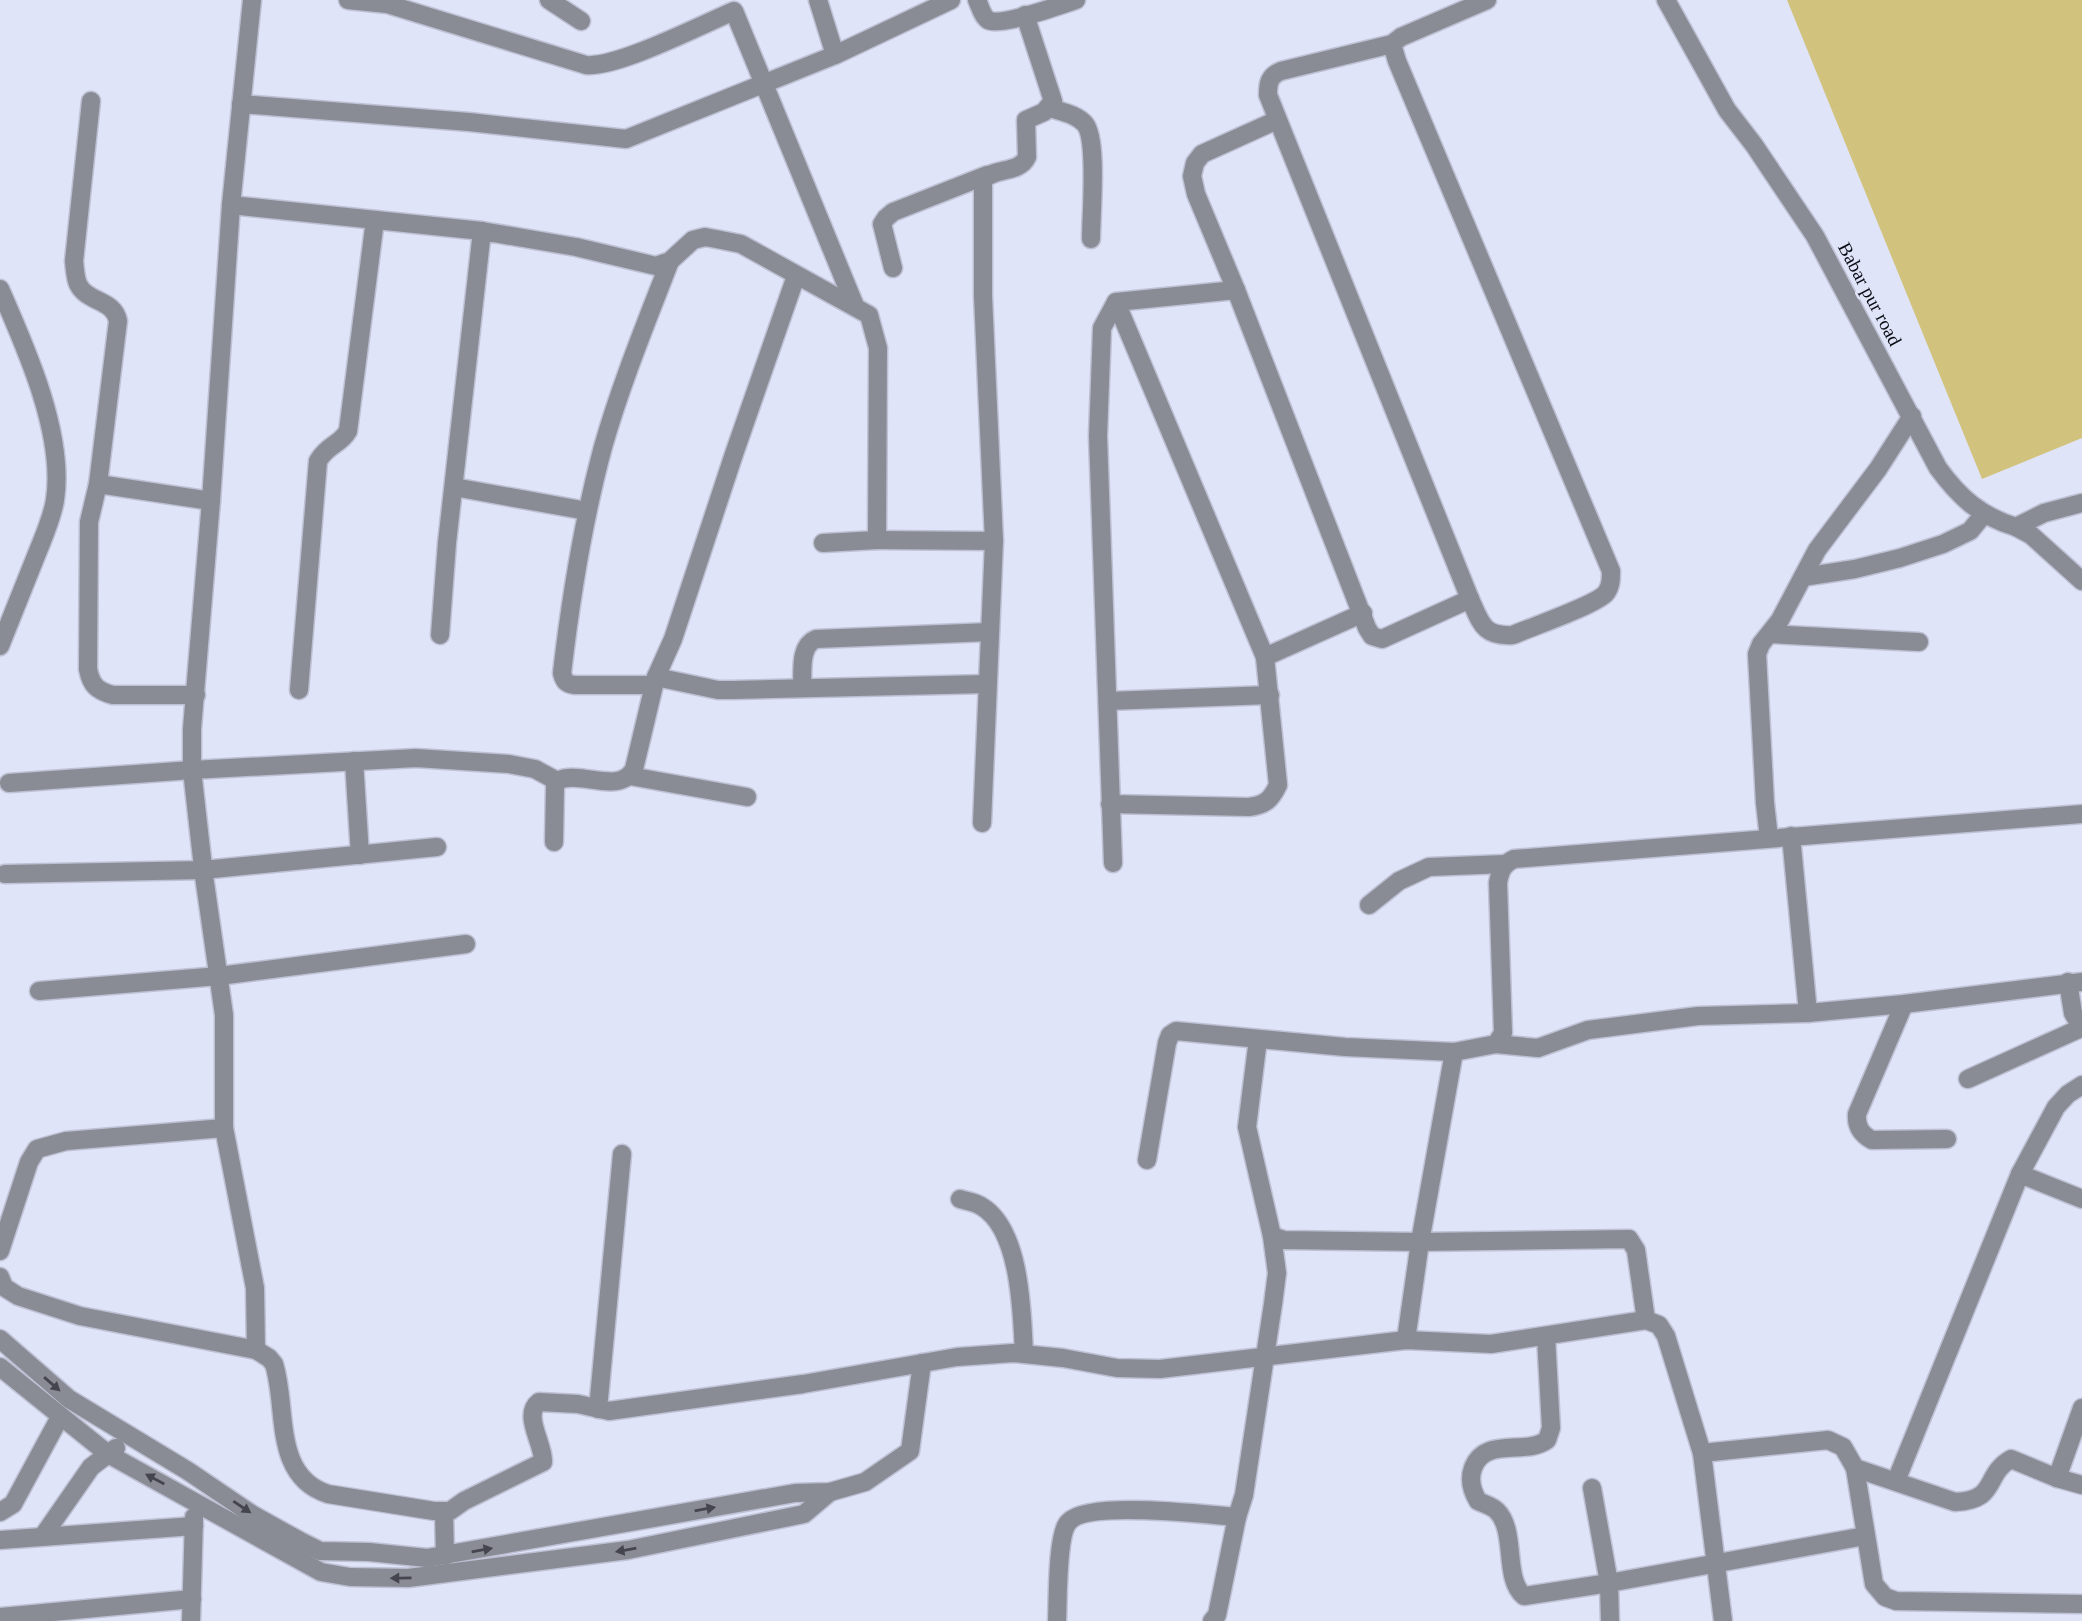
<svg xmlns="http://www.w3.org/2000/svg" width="2082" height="1621" font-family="Georgia,serif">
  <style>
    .green { fill: #d1c37d }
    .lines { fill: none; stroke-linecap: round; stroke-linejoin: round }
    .minor-casing { stroke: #bec1d4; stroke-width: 21 }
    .minor { stroke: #8a8c95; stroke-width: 18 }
    .oneway { fill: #44454d }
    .labels { text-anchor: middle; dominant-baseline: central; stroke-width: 5; stroke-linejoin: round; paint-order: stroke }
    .street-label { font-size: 19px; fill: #0a0b12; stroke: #e0e4f9 }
  </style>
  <rect width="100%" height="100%" fill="#e0e4f9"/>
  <!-- green -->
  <polygon class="green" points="1787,0 2082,0 2082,438 1982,479"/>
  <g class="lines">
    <!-- minor casing -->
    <g class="minor-casing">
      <g id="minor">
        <polyline points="252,0 231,205 211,501 192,729 192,770 204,876 224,1015 224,1128 255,1288 256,1350"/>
        <path d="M 348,0 L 387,4 L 586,65 C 617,68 701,25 734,11 L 855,306"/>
        <polyline points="549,0 581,21"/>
        <polyline points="818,0 835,55"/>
        <path d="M 977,0 C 980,6 982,16 988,20 C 1001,27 1060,5 1076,0"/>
        <path d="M 1666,0 L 1727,110 L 1754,145 L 1815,236 L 1938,468 C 1960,498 1980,516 2016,527 L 2044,513 L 2082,503"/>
        <path d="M 1392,44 L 1281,71 C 1269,76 1268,83 1268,95 L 1470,599 C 1481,623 1483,637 1513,635 C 1531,627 1596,605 1606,593 C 1611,586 1611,579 1611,571 L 1397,61 L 1392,44 L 1401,37 L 1487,0"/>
        <path d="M 91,101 L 74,261 C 75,269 75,277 78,284 C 87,303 114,299 118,321 L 98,484 L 89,522 L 88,669 C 91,685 97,691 113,695 L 196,695"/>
        <polyline points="241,104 469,122 626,139 835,55 951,0"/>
        <path d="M 1050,108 C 1062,112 1076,114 1085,124 C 1098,140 1091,214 1091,239"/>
        <polyline points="1277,120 1202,154 1195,163 1192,176 1196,194 1236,290 1367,628 1372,636 1382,639 1470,599"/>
        <polyline points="231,205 482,231"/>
        <polyline points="893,268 882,224 886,218 893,212 987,175"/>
        <polyline points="796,276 734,454 673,639 656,677 718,690 733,690 986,684"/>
        <path d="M 0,289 C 26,348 65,435 55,500 C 52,519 43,538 36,556 C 24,586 12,616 0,646"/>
        <polyline points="1236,290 1116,302 1265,657 1363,613"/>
        <polyline points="98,484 211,501"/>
        <polyline points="454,487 587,511"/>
        <polyline points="2016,527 2031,535 2082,581"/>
        <path d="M 875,540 L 994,541 L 983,296 L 983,180 C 995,167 1019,174 1027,157 L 1026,120 L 1044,112 L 1053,101 L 1025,15"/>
        <polyline points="1803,577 1855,569 1900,558 1943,544 1970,531 1984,514"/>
        <polyline points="1770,634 1919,642"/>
        <polyline points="440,635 447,543 482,231 576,247 656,266 670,261 693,240 705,237 716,239 741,244 869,315 878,348 877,540 823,543"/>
        <path d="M 654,685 L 575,685 C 566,684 564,681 562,673 C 571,596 583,521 603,447 C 621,384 646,323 670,261"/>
        <path d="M 802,687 C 803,671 799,646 816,639 L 990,632"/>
        <path d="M 299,690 L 318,461 C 328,444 340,445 348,431 L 375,220"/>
        <polyline points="1108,701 1270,695"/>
        <polyline points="354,761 360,855"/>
        <polyline points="630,776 747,797"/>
        <polyline points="9,783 192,770 416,758 509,764 535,769 557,781"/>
        <path d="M 1110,804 L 1249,807 C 1265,805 1271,800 1278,785 L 1265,657"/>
        <polyline points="982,823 994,541"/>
        <polyline points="1791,836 1808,1013"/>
        <polyline points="1769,838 1765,803 1757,654 1761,644 1780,620 1817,550 1878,469 1912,416"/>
        <path d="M 554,842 L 555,787 L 557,781 C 580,769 619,796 634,769 L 656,677"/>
        <polyline points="1113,863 1098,436 1102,328 1116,302"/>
        <polyline points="5,874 203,870 437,847"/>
        <polyline points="1369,905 1399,881 1429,867 1505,864"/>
        <polyline points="2068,982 2073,1013 2082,1028"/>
        <polyline points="39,991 219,976 466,944"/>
        <path d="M 1904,1004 L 1857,1114 C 1856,1127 1861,1134 1872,1140 L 1947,1139"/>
        <polyline points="1258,1039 1247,1127 1272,1236"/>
        <polyline points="1496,1044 1538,1048 1588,1030 1698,1016 1808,1013 1904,1004 2082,982"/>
        <polyline points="1968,1079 2081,1028"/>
        <polyline points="1147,1160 1167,1043 1170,1035 1176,1031 1345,1047 1454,1052"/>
        <polyline points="2020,1174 2082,1199"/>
        <path d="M 960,1199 C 966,1201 975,1202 981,1206 C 1021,1229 1022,1314 1024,1354"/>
        <polyline points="0,1251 29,1162 37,1149 66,1141 224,1128"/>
        <path d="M 0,1277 L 4,1287 L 18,1296 L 80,1316 L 256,1350 L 269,1358 L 274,1364 C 288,1408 272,1476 328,1494 L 434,1511 L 450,1511 L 464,1501 L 543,1462 C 544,1444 522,1415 539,1402 L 578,1404 L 609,1411 L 803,1384 L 957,1357 L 1013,1353 L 1063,1358 L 1117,1368 L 1160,1369 L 1406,1340 L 1491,1344 L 1646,1320 L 1659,1325 L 1666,1336 L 1702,1453"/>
        <path d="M 1546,1336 L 1551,1428 L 1547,1440 C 1525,1456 1485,1436 1473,1468 C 1469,1479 1472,1491 1478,1501 C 1484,1504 1492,1506 1497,1511 C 1517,1531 1503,1579 1524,1596 L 1609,1583 L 1592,1488"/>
        <polyline points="0,1339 69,1399 188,1471 253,1515 300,1541 320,1551 369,1552 427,1558 795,1493 830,1492 865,1482 910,1451 922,1363"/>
        <path d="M 1406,1340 L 1420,1242 L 1454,1052 L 1496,1044 L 1503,1033 L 1498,883 C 1500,871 1503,864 1514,859 L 2082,814"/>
        <polyline points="0,1367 108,1454 321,1572 350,1577 408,1578 628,1550 804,1514 830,1492"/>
        <polyline points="598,1409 622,1154"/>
        <polyline points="1855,1468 1874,1584 1885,1597 1896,1601 2082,1604"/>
        <polyline points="2057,1478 2082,1408"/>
        <polyline points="1896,1481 2020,1174 2056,1107 2068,1094 2082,1085"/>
        <polyline points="0,1512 13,1504 60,1417"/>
        <polyline points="444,1512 445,1556"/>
        <polyline points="43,1536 91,1467 116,1448"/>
        <polyline points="0,1540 194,1526"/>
        <polyline points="0,1617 192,1599"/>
        <polyline points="191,1621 194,1517"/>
        <path d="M 1057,1621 C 1058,1601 1057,1539 1067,1524 C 1082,1499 1208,1515 1237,1517 L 1244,1495 L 1273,1304 L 1277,1273 L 1272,1236 L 1284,1240 L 1420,1242 L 1629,1239 L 1636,1250 L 1646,1320"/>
        <polyline points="1212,1621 1217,1615 1237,1517"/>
        <polyline points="1610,1621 1609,1583 1865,1536"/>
        <path d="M 1723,1621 L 1702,1453 L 1828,1440 L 1843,1447 L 1855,1468 L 1955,1502 C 1999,1500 1983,1475 2011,1459 L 2057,1478 L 2082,1485"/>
      </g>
    </g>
    <!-- minor -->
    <use href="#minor" class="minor"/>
  </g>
  <!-- one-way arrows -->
  <defs><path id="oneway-solid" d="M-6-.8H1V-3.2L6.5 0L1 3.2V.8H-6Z" transform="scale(1.75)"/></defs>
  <g class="oneway">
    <use href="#oneway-solid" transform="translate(52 1384) rotate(41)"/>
    <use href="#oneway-solid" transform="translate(155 1479) rotate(-152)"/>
    <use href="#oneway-solid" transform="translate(242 1507) rotate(34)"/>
    <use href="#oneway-solid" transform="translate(705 1509) rotate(-10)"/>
    <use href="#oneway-solid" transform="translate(482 1550) rotate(-10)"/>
    <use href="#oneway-solid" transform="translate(626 1550) rotate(170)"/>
    <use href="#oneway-solid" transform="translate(401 1578) rotate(179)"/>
  </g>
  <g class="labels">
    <!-- street labels -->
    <g class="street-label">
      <text transform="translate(1870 294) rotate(62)">Babar pur road</text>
    </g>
  </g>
</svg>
